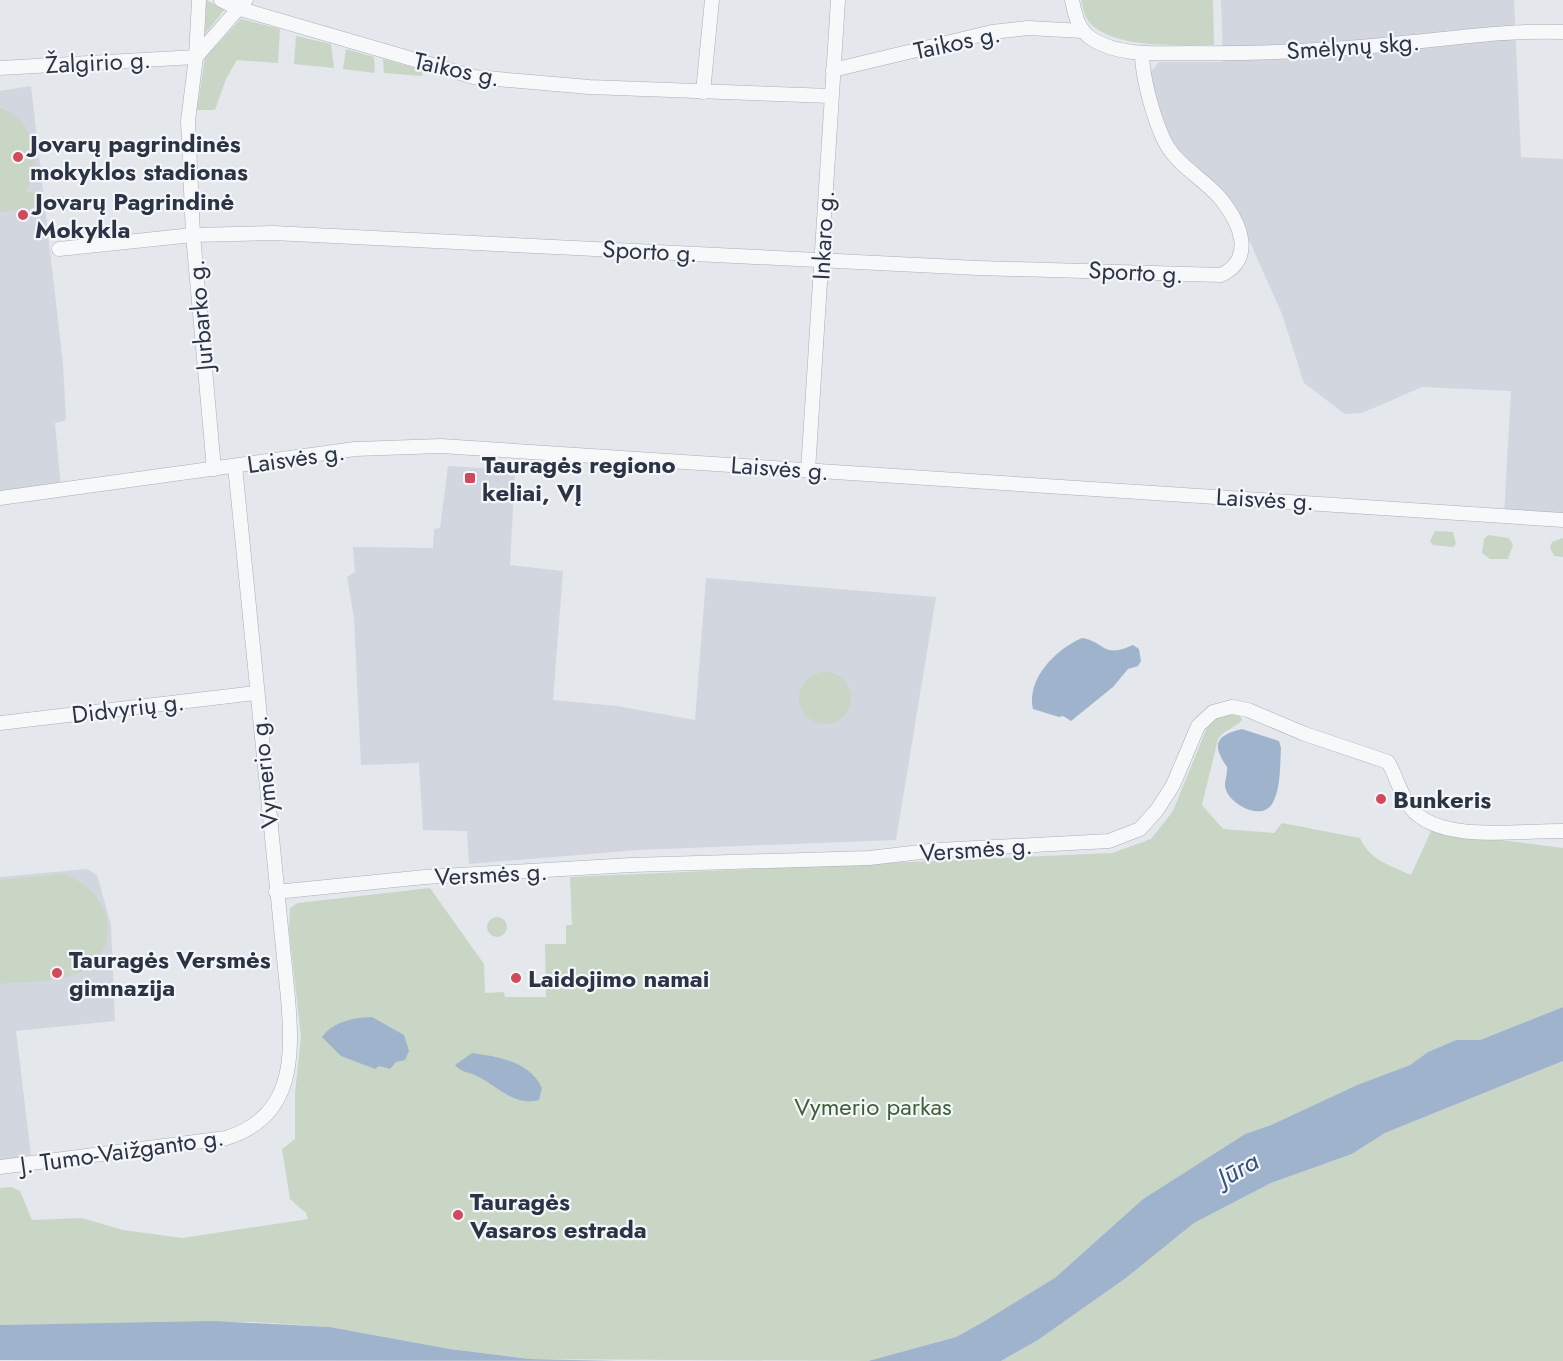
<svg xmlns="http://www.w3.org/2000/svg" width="1563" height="1361" font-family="Jost,sans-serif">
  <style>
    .built { fill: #d2d6de }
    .green { fill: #c9d6c5 }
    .water { fill: #9fb4cc }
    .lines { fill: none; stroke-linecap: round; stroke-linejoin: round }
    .minor-casing { stroke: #a9aeb7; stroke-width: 15 }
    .minor { stroke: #f7f8fa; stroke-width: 14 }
    .poi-dot { fill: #d1495b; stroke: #f4f6f9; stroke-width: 2 }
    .labels { text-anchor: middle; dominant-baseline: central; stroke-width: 4.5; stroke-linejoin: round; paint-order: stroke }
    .street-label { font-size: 24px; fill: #2b3445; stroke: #f4f6f9 }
    .poi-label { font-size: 24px; font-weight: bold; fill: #2b3445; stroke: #f4f6f9; text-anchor: start }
    .park-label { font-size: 24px; fill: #3f6138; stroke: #f4f6f9 }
    .water-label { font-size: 26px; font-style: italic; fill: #34527a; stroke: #f4f6f9 }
  </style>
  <rect width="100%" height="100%" fill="#e4e7ec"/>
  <!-- built -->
  <g class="built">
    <polygon points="1221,0 1514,0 1521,157 1563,159 1563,519 1504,515 1511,391 1422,387 1362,413 1345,414 1304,383 1282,314 1237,213 1183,155 1168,134 1149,74 1159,62 1223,62"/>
    <polygon points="31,86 63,364 66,420 55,423 61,489 0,498 0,91"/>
    <polygon points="448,466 515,470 510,565 563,571 553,700 617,706 695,720 706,578 936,597 896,840 638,850 469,864 467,831 423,830 419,763 361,765 354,618 347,577 355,572 353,547 433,548 434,529 440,528"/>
    <polygon points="87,869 97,875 111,925 115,1021 16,1031 32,1164 0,1167 0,877"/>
  </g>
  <!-- green -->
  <g class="green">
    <polygon points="206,0 225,9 205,34"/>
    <path d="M 1081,0 L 1213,0 L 1214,45 C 1180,45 1118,49 1092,25 C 1085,19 1083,9 1081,0 Z"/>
    <polygon points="241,19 280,29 278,63 237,60 226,79 215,110 197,110 205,58"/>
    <polygon points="296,36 331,44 334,68 294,64"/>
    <polygon points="346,49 374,57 375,73 343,69"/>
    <polygon points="383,59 423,70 422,76 384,73"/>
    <path d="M 0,108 C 34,119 45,164 25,192 L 39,192 L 39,207 L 0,212 Z"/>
    <polygon points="1435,531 1453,532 1456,544 1453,547 1433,545 1430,541"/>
    <polygon points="1488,535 1509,538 1513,545 1508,559 1490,559 1482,553 1484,539"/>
    <polygon points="1563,538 1563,557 1554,556 1550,547 1552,542"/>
    <circle cx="825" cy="698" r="26"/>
    <path d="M 1233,711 L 1239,714 L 1242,720 C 1234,729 1225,729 1218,739 L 1202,805 L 1223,829 L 1274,833 L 1282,823 L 1360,838 C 1370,860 1389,865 1411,875 L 1431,831 L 1563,848 L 1563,1007 L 1480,1040 L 1456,1040 L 1428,1052 L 1410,1065 L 1357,1085 L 1271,1125 L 1245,1134 L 1143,1199 L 1056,1277 L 983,1322 L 956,1337 L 868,1361 L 530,1359 L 450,1349 L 330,1327 L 254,1322 L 0,1325 L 0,1188 L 11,1187 L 20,1191 L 32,1220 L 82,1218 L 123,1230 L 182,1238 L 308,1219 L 306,1213 L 290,1199 L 282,1149 L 295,1139 L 295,1093 L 301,1037 L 289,930 L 290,908 L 298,903 L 430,888 L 484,964 L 485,993 L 504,992 L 505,997 L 546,997 L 545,944 L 566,944 L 566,925 L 572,925 L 570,877 L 1112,853 L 1151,839 L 1173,811 L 1208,725 L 1219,717 Z"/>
    <path d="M 61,874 C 108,886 128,944 82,971 C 60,983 25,981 0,984 L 0,880 Z"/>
    <circle cx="497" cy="927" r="10"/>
    <polygon points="1563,1061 1563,1361 1001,1361 1038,1340 1126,1278 1194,1223 1271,1183 1352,1154 1385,1133"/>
  </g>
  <!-- water -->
  <g class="water">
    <path d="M 1082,638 C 1106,642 1102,659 1133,645 L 1139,649 L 1141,661 L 1138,666 L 1128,669 L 1113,687 L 1071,721 L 1063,716 L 1059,717 L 1033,709 C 1026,679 1056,649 1082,638 Z"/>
    <path d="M 1242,729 L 1279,741 L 1281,748 C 1280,764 1281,790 1272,804 C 1262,821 1231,805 1226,790 C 1223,783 1228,775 1227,767 C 1213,746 1213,736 1242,729 Z"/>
    <polygon points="1563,1007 1563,1061 1385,1133 1352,1154 1271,1183 1194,1223 1126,1278 1038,1340 1001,1361 868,1361 956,1337 983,1322 1056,1277 1143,1199 1245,1134 1271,1125 1357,1085 1410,1065 1428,1052 1456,1040 1480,1040"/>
    <path d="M 372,1017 L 404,1035 L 409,1051 L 405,1060 L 396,1062 L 390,1069 L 379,1066 L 375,1069 L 341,1056 L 322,1037 C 334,1021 353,1018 372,1017 Z"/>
    <path d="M 472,1053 C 499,1057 529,1061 542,1088 L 539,1100 C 515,1107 497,1086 477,1076 C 469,1072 460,1072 455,1065 Z"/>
    <polygon points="213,1321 330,1327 450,1349 530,1359 616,1361 0,1360 0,1325"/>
  </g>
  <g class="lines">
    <!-- minor casing -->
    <g class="minor-casing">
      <g id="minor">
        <polyline points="221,0 237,8 474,77 589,87 831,96"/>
        <path d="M 1072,0 C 1075,15 1078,30 1092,39 C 1121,57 1158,53 1190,53 C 1264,54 1339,50 1413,42 C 1465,37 1511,30 1563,32"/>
        <polyline points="0,68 196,57 199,0"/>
        <polyline points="833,70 992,32 1028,28 1083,31"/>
        <polyline points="703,92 712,0"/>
        <path d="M 59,249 L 193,235 L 273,233 L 978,268 L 1221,275 C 1256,259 1240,222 1220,198 C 1202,177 1175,165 1163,138 C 1153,116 1142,77 1142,53"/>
        <polyline points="214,469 193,235 188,121 196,57 246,0"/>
        <polyline points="808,471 838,0"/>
        <polyline points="0,498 355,449 441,446 1563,520"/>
        <polyline points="0,723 256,693"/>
        <path d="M 276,892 L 425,877 L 631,865 L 869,858 L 938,850 L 1109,841 L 1140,829 L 1157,810 L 1173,785 L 1198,726 L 1213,712 L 1232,707 L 1248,710 L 1305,734 L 1388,762 C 1397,777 1400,795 1411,808 C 1439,844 1522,830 1563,831"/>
        <path d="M 0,1167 L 226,1138 C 294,1117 293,1058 288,998 L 235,466"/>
      </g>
    </g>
    <!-- minor -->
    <use href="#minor" class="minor"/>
  </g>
  <!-- markers -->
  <g class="poi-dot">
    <circle cx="18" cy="157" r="6"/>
    <circle cx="23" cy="215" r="6"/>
    <rect x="464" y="472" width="12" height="12" rx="3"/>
    <circle cx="1381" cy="799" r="6"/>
    <circle cx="57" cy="973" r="6"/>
    <circle cx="516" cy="978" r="6"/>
    <circle cx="458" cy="1215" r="6"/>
  </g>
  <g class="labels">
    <!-- street labels -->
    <g class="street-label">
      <text transform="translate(957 42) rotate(-12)">Taikos g.</text>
      <text transform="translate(1353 46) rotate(-4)">Smėlynų skg.</text>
      <text transform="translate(98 62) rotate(-3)">Žalgirio g.</text>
      <text transform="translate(457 69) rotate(12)">Taikos g.</text>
      <text transform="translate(823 235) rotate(-87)">Inkaro g.</text>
      <text transform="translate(650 251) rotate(3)">Sporto g.</text>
      <text transform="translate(1136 272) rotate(3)">Sporto g.</text>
      <text transform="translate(200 315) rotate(-95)">Jurbarko g.</text>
      <text transform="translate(296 458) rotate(-8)">Laisvės g.</text>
      <text transform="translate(780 468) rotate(4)">Laisvės g.</text>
      <text transform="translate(1265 499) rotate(3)">Laisvės g.</text>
      <text transform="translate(128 708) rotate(-7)">Didvyrių g.</text>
      <text transform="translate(264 772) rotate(-96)">Vymerio g.</text>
      <text transform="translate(976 849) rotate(-4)">Versmės g.</text>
      <text transform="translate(491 874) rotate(-3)">Versmės g.</text>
      <text transform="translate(122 1151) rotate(-8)">J. Tumo-Vaižganto g.</text>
    </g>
    <!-- poi labels -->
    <g class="poi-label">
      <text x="30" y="143">Jovarų pagrindinės<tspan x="30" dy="28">mokyklos stadionas</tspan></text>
      <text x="35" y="201">Jovarų Pagrindinė<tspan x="35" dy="28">Mokykla</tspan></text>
      <text x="482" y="464">Tauragės regiono<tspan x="482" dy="28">keliai, VĮ</tspan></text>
      <text x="1393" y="799">Bunkeris</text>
      <text x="69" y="959">Tauragės Versmės<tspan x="69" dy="28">gimnazija</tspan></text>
      <text x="528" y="978">Laidojimo namai</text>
      <text x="470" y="1201">Tauragės<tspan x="470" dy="28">Vasaros estrada</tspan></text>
    </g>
    <!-- park labels -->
    <g class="park-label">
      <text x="873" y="1106">Vymerio parkas</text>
    </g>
    <!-- water labels -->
    <g class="water-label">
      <text transform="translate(1238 1169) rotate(-29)">Jūra</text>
    </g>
  </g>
</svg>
